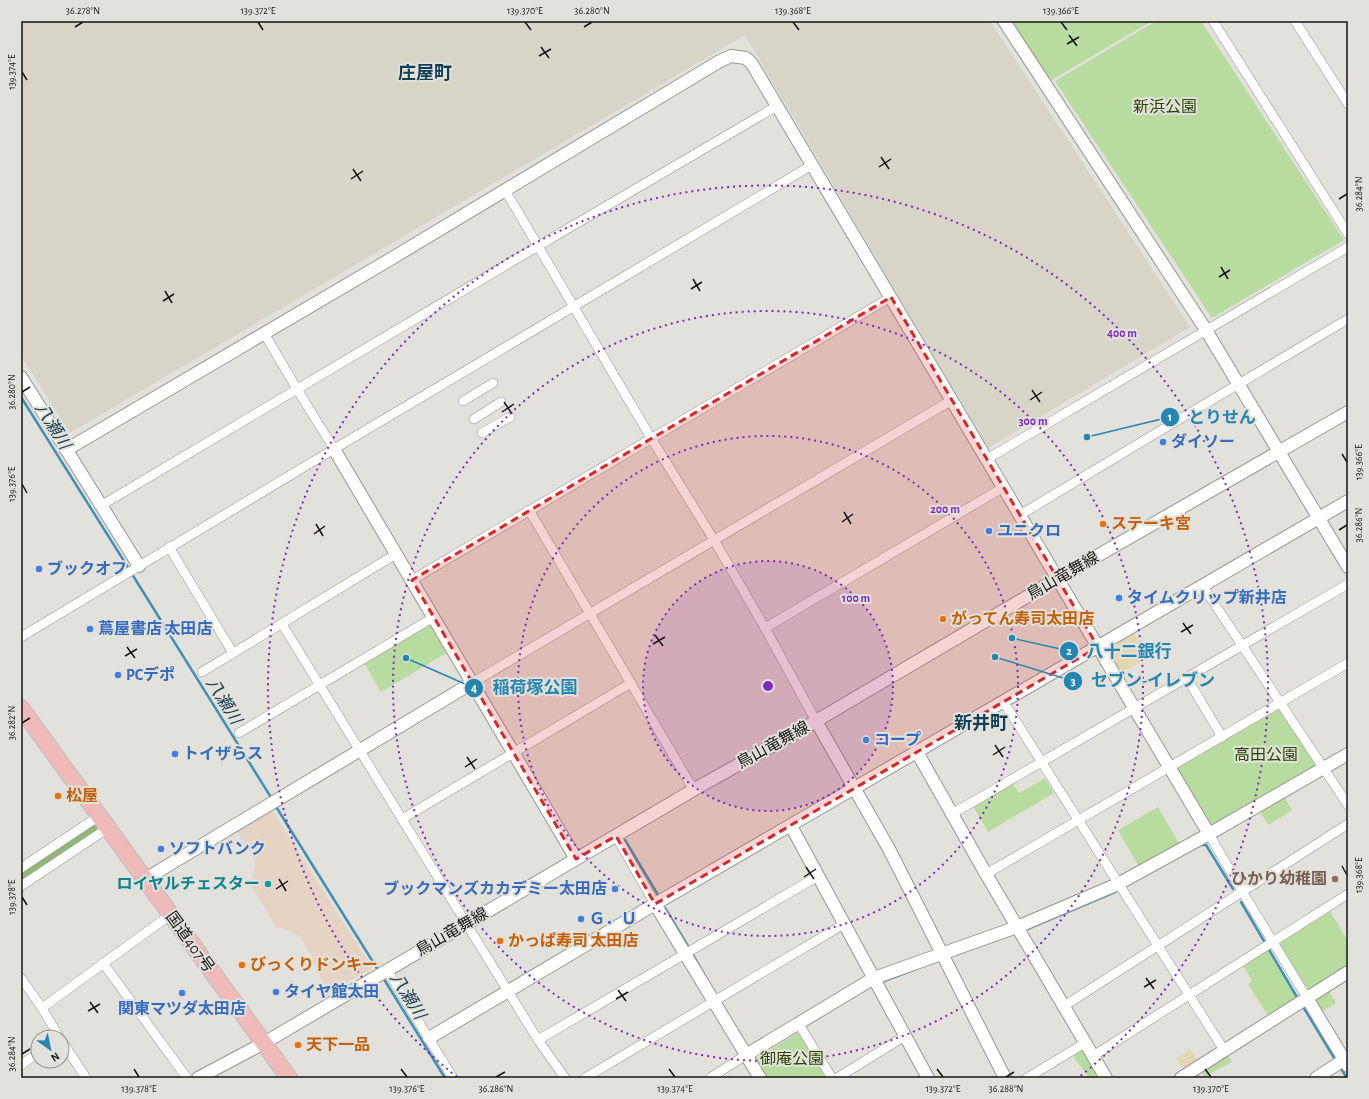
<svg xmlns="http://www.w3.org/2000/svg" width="1369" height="1099" font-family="'Alegreya Sans','Noto Sans JP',sans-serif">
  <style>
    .commercial { fill: #e7d3c4 }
    .built { fill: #d8d4c7 }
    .green { fill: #b8dc9f }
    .forest { fill: #92b778 }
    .sand { fill: #e1d8b3 }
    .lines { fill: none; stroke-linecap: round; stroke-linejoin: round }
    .stream { stroke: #4191b6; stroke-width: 2.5 }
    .street-casing { stroke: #989691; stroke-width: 10 }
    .secondary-casing { stroke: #989691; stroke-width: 14 }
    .highway-casing { stroke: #bdbdbd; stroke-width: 18 }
    .street { stroke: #fff; stroke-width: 9 }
    .secondary { stroke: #fff; stroke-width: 12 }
    .highway { stroke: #efbab9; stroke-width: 16 }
    .marked { fill: #d62828; fill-opacity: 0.2; stroke: #d62828; stroke-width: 3; stroke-dasharray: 8 5; stroke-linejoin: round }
    .ticks { fill: none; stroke: #151513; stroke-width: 1.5 }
    .ring { fill: none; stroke: #7b2cbf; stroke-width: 2; stroke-dasharray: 2 4 }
    .shop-dot { fill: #3f7fe0; stroke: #e3e1db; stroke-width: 1.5 }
    .food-dot { fill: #e8710a; stroke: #e3e1db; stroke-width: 1.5 }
    .education-dot { fill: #8d6e63; stroke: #e3e1db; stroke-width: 1.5 }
    .culture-dot { fill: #0f9aa8; stroke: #e3e1db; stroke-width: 1.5 }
    .labels { text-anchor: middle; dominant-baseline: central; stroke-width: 4; stroke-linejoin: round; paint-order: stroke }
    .park-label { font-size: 16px; fill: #264600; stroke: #e3e1db }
    .shop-label { font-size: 16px; font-weight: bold; fill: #366cbe; stroke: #e3e1db; text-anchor: start }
    .food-label { font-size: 16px; font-weight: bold; fill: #c56008; stroke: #e3e1db; text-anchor: start }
    .street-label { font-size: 16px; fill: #151513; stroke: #e3e1db }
    .education-label { font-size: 16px; font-weight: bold; fill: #785e54; stroke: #e3e1db; text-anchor: end }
    .culture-label { font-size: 16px; font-weight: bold; fill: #0d838f; stroke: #e3e1db; text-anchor: end }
    .water-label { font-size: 17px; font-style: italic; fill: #1e4152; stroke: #e3e1db }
    .quarter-label { font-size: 18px; font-weight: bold; fill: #133f54; stroke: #e3e1db }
    .centre { fill: #7b2cbf; stroke: #e3e1db; stroke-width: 2 }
    .ring-label { font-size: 12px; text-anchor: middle; font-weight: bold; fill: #7b2cbf; stroke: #e3e1db; stroke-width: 4; stroke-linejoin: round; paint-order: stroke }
    .leader { fill: none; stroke: #2585b1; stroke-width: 1.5 }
    .callout-dot { fill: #2585b1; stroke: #e3e1db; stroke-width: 1.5 }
    .mark-label { font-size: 12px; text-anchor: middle; font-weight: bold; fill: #fff }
    .callout-label { font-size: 17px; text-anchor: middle; font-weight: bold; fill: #2585b1; stroke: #e3e1db; stroke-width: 4; stroke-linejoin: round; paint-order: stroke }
    .neatline { fill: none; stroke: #151513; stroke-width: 1.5 }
    .ticks-label { font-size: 10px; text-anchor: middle; fill: #151513 }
  </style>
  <rect width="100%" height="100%" fill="#e3e1db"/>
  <!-- commercial -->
  <polygon class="commercial" points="271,808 372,968 330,992 320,976 315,963 301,938 292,931 276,927 250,883 255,868 255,864 253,858 236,830"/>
  <!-- built -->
  <polygon class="built" points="21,21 990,21 1190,327 988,448 745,35 70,433 21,356"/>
  <!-- green -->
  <g class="green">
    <polygon points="1012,21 1152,21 1050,81"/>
    <polygon points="1156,21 1201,21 1344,240 1212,318 1055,81"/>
    <polygon points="431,623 448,652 381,692 364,663"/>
    <polygon points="1276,709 1279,709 1315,763 1314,768 1215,825 1209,824 1177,771 1178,766"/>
    <polygon points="1045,778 1054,793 988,832 973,806 1012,783 1019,793"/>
    <polygon points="1284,796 1292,810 1269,825 1261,814 1262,809"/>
    <polygon points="1158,807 1180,845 1139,867 1118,830"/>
    <polygon points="1329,910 1348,941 1348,966 1311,989 1306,987 1280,946 1281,940"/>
    <polygon points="1267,949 1296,998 1268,1016 1248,984 1252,981 1243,965"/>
    <polygon points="1328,989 1336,1003 1320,1013 1314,1002 1315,997"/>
    <polygon points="799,1032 825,1076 825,1078 765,1078 754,1060"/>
    <polygon points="1082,1050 1099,1078 1089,1078 1075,1059 1073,1053"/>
    <polygon points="1227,1054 1232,1062 1204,1077 1202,1070"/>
  </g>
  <!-- forest -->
  <polygon class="forest" points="99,816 108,828 21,886 21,868"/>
  <!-- sand -->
  <g class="sand">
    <polygon points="1133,631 1148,658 1120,674 1106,651 1107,647"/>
    <polygon points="1190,1049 1198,1061 1184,1070 1176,1059"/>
  </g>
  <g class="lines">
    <!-- stream -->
    <g class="stream">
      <polyline points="21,397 129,569"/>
      <polyline points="132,574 272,799"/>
      <polyline points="275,805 378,970"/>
      <polyline points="625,840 658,895"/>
      <polyline points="1201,845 1206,845 1233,889"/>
      <polyline points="1241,902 1298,999"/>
      <polyline points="665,908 689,948"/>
      <polyline points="1025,930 1115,892"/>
      <polyline points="692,953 709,983"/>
      <polyline points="382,976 445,1078"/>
      <polyline points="884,981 916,969"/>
      <polyline points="1302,1005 1336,1061"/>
      <polyline points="1340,1067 1347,1078"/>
    </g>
    <!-- street casing -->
    <g class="street-casing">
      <g id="street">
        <polyline points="1213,21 1348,234"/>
        <polyline points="1295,21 1348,104"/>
        <polyline points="505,190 651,438 714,540 765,628 816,721"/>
        <polyline points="264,333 297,389 334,449"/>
        <polyline points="463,401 493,383"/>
        <polyline points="474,419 501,402"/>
        <polyline points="482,433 510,417"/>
        <polyline points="987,459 1348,247"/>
        <polyline points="102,505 533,249 777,106"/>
        <polyline points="529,510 689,782 695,789"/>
        <polyline points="1020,515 1168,426 1348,319"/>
        <polyline points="169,547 233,653"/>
        <polyline points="412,580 891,297"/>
        <polyline points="1202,585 1348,805"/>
        <polyline points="282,624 538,1040 565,1078"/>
        <polyline points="765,628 1004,487"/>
        <polyline points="21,637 334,449 812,165"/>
        <polyline points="202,672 396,554"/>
        <polyline points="1187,678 1222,737"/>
        <polyline points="472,683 952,400"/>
        <polyline points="1003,701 1224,1050"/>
        <polyline points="239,733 434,617"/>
        <polyline points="952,814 1348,584"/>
        <polyline points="402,819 631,683"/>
        <polyline points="1209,834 1242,891 1307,998"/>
        <polyline points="616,836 655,904"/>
        <polyline points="21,868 99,816"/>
        <polyline points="986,874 1348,663"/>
        <polyline points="21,886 108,828"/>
        <polyline points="103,963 187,1078"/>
        <polyline points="387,970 453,1078"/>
        <polyline points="21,978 42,1008 59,1037"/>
        <polyline points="1064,1006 1348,824"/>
        <polyline points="42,1008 170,915"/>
        <polyline points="798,1023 832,1078"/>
        <polyline points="538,1040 818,876"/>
        <polyline points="62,1041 86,1078"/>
        <polyline points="1093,1056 1348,894"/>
        <polyline points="21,1065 38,1053"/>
        <polyline points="585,1078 844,924"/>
        <polyline points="710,1078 746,1055"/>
        <polyline points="837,1078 905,1036"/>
        <polyline points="1027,1078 1085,1043"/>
      </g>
    </g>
    <!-- secondary casing -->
    <g class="secondary-casing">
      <g id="secondary">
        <polyline points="1004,21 1206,330 1348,567"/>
        <polyline points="21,377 139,566"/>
        <polyline points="334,449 576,859"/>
        <polyline points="66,450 389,260 720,61 731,56 746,58 752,64 777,106 1209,834"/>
        <polyline points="816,721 889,849 1005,1078"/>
        <polyline points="917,752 986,874 1106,1078"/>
        <polyline points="791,826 928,1078"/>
        <polyline points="145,880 157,872 472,683"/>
        <polyline points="655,904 760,1078"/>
        <polyline points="1307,998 1348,1066"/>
        <polyline points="429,1038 655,904 1348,501"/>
        <polyline points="746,1055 874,978 1017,927 1118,884 1209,834 1348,754"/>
        <polyline points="198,1078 264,1043 695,789 816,721 1057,579 1348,412"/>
        <polyline points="1181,1078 1348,972"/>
        <polyline points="1316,1078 1348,1057"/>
      </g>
    </g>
    <!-- highway casing -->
    <g class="highway-casing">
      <polyline id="highway" points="21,708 289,1078"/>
    </g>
    <!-- street -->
    <use href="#street" class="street"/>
    <!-- secondary -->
    <use href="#secondary" class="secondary"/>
    <!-- highway -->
    <use href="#highway" class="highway"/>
  </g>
  <!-- marked area -->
  <path class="marked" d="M 891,297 L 1098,647 L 655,904 L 616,836 L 576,859 L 412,580 Z"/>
  <!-- ticks -->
  <path class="ticks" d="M 258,22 L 263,30M 525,22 L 531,30M 793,22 L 799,30M 1061,22 L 1067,30M 75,27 L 83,22M 584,27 L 592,22M 1069,35 L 1077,46M 1067,44 L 1079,37M 541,47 L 549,58M 539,56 L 551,49M 22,72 L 27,80M 881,157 L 889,169M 879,167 L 891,159M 353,169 L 361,181M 351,179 L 363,171M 1339,199 L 1347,194M 1221,267 L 1228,279M 1219,277 L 1230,270M 693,279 L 700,291M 691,289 L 702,282M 165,291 L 172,303M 163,301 L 174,294M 1032,390 L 1040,402M 22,392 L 30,387M 1030,400 L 1042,392M 504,402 L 512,414M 502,412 L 514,404M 1342,454 L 1347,462M 22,484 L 27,493M 844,512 L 851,524M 842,522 L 853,514M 316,524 L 323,536M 1339,530 L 1347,525M 314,534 L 325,526M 1183,623 L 1191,634M 1181,632 L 1193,625M 655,635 L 663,646M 653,644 L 665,637M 127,647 L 135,658M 125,656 L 137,649M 22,723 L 30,718M 995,745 L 1003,757M 993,755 L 1005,747M 467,757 L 475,769M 465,767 L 477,759M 1342,866 L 1347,875M 806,867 L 814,879M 804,877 L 816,869M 279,879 L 286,891M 276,889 L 288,881M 22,897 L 27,905M 1146,978 L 1154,989M 1144,987 L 1156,980M 618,990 L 626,1001M 616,999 L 628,992M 90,1002 L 98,1013M 88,1011 L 100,1004M 22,1054 L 30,1049M 134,1069 L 139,1077M 401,1069 L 407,1077M 669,1069 L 675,1077M 937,1069 L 943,1077M 1205,1069 L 1211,1077M 496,1077 L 505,1072M 1006,1077 L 1014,1072"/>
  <!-- distance rings -->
  <circle cx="768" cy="686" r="125" fill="#7b2cbf" fill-opacity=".12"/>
  <g class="ring">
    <circle cx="768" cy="686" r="125"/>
    <circle cx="768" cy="686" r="250"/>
    <circle cx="768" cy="686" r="375"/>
    <path d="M457 1077A500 500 0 1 1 1079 1077"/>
  </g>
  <!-- markers -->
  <g class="shop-dot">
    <circle cx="1163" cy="442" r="4"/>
    <circle cx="989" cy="531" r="4"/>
    <circle cx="39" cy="569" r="4"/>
    <circle cx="1119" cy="598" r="4"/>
    <circle cx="90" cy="629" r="4"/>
    <circle cx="118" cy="675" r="4"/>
    <circle cx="866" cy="740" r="4"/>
    <circle cx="175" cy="754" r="4"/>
    <circle cx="161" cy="849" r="4"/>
    <circle cx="615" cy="889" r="4"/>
    <circle cx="581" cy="919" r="4"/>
    <circle cx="276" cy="992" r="4"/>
    <circle cx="182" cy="993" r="4"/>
  </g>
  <g class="food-dot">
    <circle cx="1103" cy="524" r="4"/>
    <circle cx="943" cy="619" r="4"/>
    <circle cx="58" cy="796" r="4"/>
    <circle cx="500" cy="941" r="4"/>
    <circle cx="242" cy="965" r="4"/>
    <circle cx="298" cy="1045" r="4"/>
  </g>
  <circle class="education-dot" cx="1335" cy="879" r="4"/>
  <circle class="culture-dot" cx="268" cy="884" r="4"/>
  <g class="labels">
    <!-- park labels -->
    <g class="park-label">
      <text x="1165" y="107">新浜公園</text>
      <text x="1266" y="755">高田公園</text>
      <text x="792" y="1059">御庵公園</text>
    </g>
    <!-- shop labels -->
    <g class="shop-label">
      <text x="1171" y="442">ダイソー</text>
      <text x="997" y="531">ユニクロ</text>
      <text x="47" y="569">ブックオフ</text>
      <text x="1127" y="598">タイムクリップ新井店</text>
      <text x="98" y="629">蔦屋書店 太田店</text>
      <text x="126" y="675">PCデポ</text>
      <text x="874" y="740">コープ</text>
      <text x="183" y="754">トイザらス</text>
      <text x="169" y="849">ソフトバンク</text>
      <text x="607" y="889" text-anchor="end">ブックマンズカカデミー太田店</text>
      <text x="589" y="919">Ｇ．Ｕ</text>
      <text x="284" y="992">タイヤ館太田</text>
      <text x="182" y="1009" text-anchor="middle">関東マツダ太田店</text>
    </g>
    <!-- food labels -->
    <g class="food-label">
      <text x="1111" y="524">ステーキ宮</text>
      <text x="951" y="619">がってん寿司太田店</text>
      <text x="66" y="796">松屋</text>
      <text x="508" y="941">かっぱ寿司 太田店</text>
      <text x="250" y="965">びっくりドンキー</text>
      <text x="306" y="1045">天下一品</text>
    </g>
    <!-- street labels -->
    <g class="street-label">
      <text transform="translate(1063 576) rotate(-30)">鳥山竜舞線</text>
      <text transform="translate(773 745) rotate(-29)">鳥山竜舞線</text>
      <text transform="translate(452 932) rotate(-30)">鳥山竜舞線</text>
      <text transform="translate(190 942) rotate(54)">国道407号</text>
    </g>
    <!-- education labels -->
    <g class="education-label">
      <text x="1327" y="879">ひかり幼稚園</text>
    </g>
    <!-- culture labels -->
    <g class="culture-label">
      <text x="260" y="884">ロイヤルチェスター</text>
    </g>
    <!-- water labels -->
    <g class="water-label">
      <text transform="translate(53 426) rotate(58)">八瀬川</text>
      <text transform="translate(224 701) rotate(58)">八瀬川</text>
      <text transform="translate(408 996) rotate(58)">八瀬川</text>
    </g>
    <!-- quarter labels -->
    <g class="quarter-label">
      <text x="425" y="74">庄屋町</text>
      <text x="981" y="724">新井町</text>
    </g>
  </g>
  <circle cx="768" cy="686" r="6" class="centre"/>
  <g class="ring-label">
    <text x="1122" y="337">400 m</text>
    <text x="1033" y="425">300 m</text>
    <text x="945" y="513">200 m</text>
    <text x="856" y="602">100 m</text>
  </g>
  <!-- callouts -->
  <path class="leader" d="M1087 437L1170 417M1012 638L1069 651M995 657L1073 681M406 658L474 688"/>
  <g class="callout-dot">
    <circle cx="1087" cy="437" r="4"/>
    <circle cx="1012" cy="638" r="4"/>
    <circle cx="995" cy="657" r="4"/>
    <circle cx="406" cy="658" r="4"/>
    <circle cx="1170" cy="417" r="10"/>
    <circle cx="1069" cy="651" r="10"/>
    <circle cx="1073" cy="681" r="10"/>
    <circle cx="474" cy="688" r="10"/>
  </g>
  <g class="mark-label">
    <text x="1170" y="421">1</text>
    <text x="1069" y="655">2</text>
    <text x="1073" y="685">3</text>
    <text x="474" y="692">4</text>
  </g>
  <g class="callout-label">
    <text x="1222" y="423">とりせん</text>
    <text x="1129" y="657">八十二銀行</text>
    <text x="1153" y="686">セブン-イレブン</text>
    <text x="535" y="693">稲荷塚公園</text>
  </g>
  <!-- border -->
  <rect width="1369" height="1099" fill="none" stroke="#e3e1db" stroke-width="44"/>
  <!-- north arrow -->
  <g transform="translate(50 1049) rotate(147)"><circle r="19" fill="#e3e1db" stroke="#918f8b"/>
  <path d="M0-3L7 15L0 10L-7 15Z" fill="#2585b1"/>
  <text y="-6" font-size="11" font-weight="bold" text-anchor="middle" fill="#151513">N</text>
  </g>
  <rect x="22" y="22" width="1325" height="1055" class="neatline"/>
  <g class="ticks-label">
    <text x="83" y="14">36.278°N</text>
    <text x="258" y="14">139.372°E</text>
    <text x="525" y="14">139.370°E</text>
    <text x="592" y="14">36.280°N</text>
    <text x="793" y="14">139.368°E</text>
    <text x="1061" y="14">139.366°E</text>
    <text transform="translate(11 72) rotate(-90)" y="4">139.374°E</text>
    <text transform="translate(1358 194) rotate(-90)" y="4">36.284°N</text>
    <text transform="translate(11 392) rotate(-90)" y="4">36.280°N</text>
    <text transform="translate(1358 462) rotate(-90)" y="4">139.366°E</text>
    <text transform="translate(11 484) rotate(-90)" y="4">139.376°E</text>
    <text transform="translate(1358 525) rotate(-90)" y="4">36.286°N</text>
    <text transform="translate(11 723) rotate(-90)" y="4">36.282°N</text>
    <text transform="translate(1358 875) rotate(-90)" y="4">139.368°E</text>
    <text transform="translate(11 897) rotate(-90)" y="4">139.378°E</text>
    <text transform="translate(11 1054) rotate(-90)" y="4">36.284°N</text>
    <text x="139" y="1092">139.378°E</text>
    <text x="407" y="1092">139.376°E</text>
    <text x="496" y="1092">36.286°N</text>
    <text x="675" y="1092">139.374°E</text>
    <text x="943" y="1092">139.372°E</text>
    <text x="1006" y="1092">36.288°N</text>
    <text x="1211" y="1092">139.370°E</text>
  </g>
</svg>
